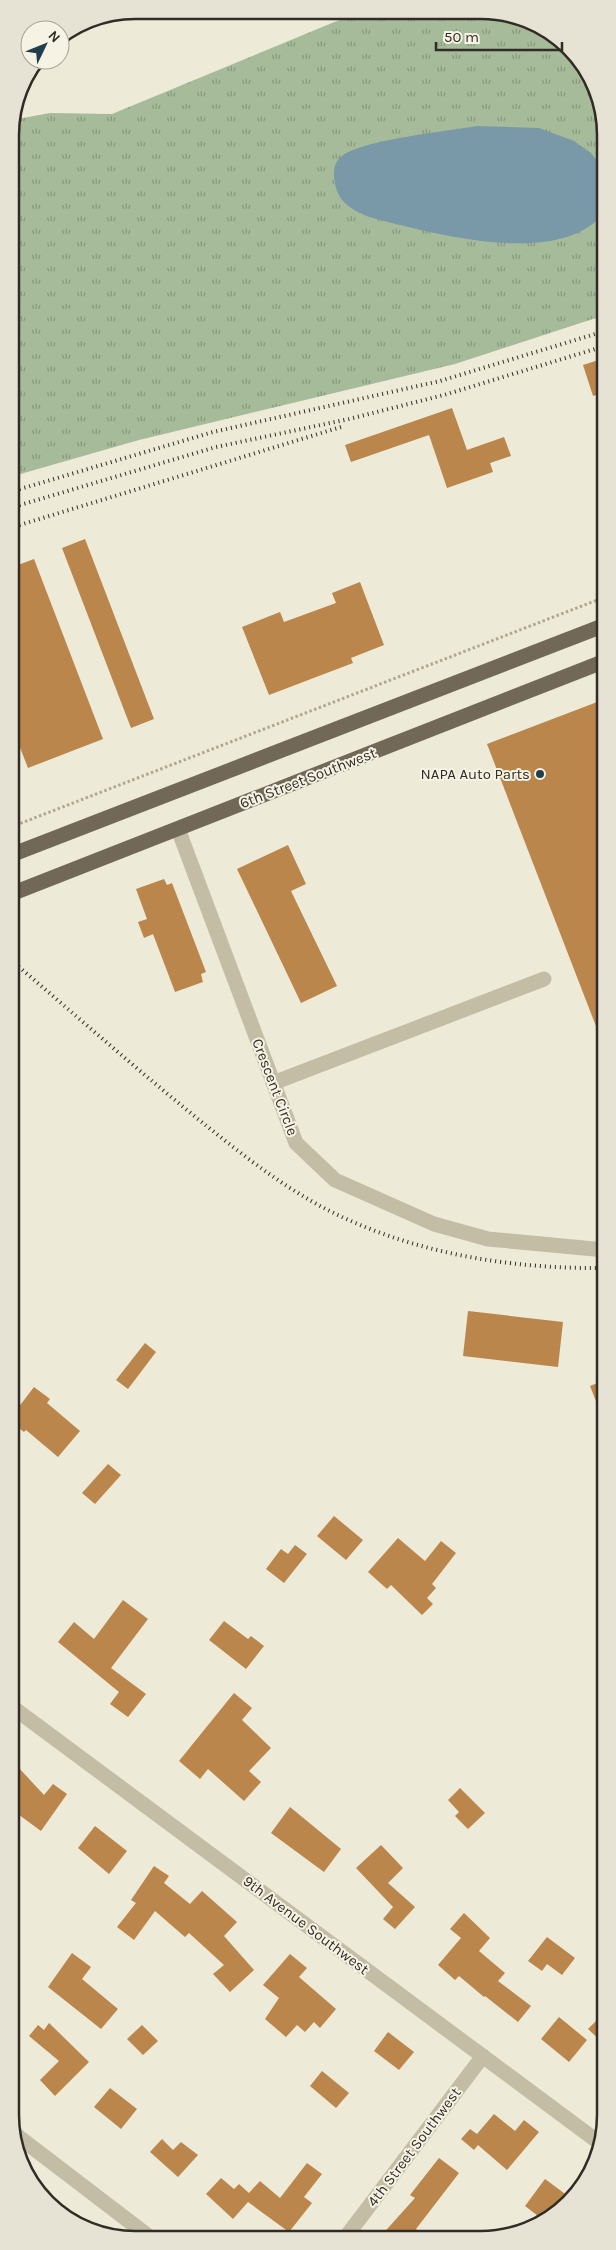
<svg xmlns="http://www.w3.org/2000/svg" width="616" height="2250" font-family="Karla,sans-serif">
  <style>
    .grass { fill: url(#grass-tufts) }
    .water { fill: #7a99a8 }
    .building { fill: #ba864b }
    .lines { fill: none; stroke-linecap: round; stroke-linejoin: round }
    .path { stroke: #b0a790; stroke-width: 3; stroke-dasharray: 2.5 2.5; stroke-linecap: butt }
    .minor { stroke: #c4bda6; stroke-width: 15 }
    .major { stroke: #726858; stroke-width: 15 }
    .rail { stroke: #312d26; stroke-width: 4; stroke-dasharray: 1 4; stroke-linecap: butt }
    .poi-dot { fill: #203e4e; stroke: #f6f3e4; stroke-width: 2 }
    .labels { text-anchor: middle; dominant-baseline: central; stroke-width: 4; stroke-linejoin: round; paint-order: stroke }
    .poi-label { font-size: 15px; fill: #312d26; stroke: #f6f3e4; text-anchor: end }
    .street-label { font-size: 15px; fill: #312d26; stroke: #f6f3e4 }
    .rim { fill: none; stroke: #312d26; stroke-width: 2.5 }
  </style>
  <defs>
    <pattern id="grass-tufts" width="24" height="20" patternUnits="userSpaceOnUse" patternTransform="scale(1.25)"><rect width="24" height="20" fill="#a6bb9a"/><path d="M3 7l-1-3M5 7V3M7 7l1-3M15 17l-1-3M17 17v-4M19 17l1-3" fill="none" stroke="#88987d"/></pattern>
  </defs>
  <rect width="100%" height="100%" fill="#eeead8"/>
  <!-- grass -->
  <polygon class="grass" points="361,11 506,12 570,47 593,79 605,118 605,315 455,364 139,440 10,477 12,120 50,113 112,114"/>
  <!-- water -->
  <path class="water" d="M 477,126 L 539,128 L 574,141 L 591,153 L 603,168 L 604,213 C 558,270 428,232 369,217 C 352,210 339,203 335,184 C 333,173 333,163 342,156 C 362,140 448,131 477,126 Z"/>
  <!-- building -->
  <g class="building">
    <polygon points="605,358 605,392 593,396 583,365"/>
    <polygon points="452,408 467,450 504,437 511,456 490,463 493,472 447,488 429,435 351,462 345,445"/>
    <polygon points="85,539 154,719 131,728 62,548"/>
    <polygon points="34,559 103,739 28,768 10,722 10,568"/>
    <polygon points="360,582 384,645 351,658 353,663 269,695 242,627 280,612 284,622 336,603 332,593"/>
    <polygon points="605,699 605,1047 604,1047 487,744"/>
    <polygon points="288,845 306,884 291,891 337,986 301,1003 237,869"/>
    <polygon points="164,879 167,885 172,883 206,972 201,974 203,982 175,992 153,934 144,938 138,922 147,919 136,889"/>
    <polygon points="468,1311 563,1322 558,1367 463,1356"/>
    <polygon points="145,1343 156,1352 128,1389 116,1380"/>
    <polygon points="605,1380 605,1424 590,1386"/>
    <polygon points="34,1387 50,1399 47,1403 80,1431 58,1457 26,1430 24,1432 11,1422 11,1417"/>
    <polygon points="108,1464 121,1475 95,1504 82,1493"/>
    <polygon points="334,1516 363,1540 346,1560 317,1536"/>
    <polygon points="398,1538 425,1561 441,1541 456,1553 432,1584 436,1588 427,1598 433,1604 422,1615 391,1585 387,1589 368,1572"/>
    <polygon points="295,1545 307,1554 284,1583 266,1569 281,1549 288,1554"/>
    <polygon points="123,1600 148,1619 111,1668 146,1694 128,1717 110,1704 119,1692 58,1642 74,1622 94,1639"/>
    <polygon points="224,1621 248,1639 251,1636 264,1646 246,1669 209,1640"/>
    <polygon points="234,1693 252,1708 242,1720 271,1748 249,1771 261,1782 244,1801 208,1769 200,1779 179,1761"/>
    <polygon points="18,1767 44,1795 53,1784 67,1794 41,1831 11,1809 11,1774"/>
    <polygon points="460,1788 485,1813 468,1829 455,1816 459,1812 448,1800"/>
    <polygon points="290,1807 341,1849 324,1872 271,1833"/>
    <polygon points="95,1826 127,1851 109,1874 78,1848"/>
    <polygon points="381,1845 403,1868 388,1883 415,1907 395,1929 383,1919 393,1907 356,1868"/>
    <polygon points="154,1866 169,1876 164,1883 190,1904 202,1891 237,1922 224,1936 254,1970 230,1992 213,1974 224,1965 189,1933 185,1937 155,1911 134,1940 117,1927 136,1903 131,1900"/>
    <polygon points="464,1913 490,1938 479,1951 505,1973 498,1981 531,2006 518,2022 485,1996 484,1997 459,1976 455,1980 438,1965 461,1938 450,1929"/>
    <polygon points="547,1937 575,1958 562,1975 547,1964 542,1971 528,1961"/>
    <polygon points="72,1953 91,1967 82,1979 118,2009 101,2029 48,1987"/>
    <polygon points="290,1954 307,1968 299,1977 336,2009 320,2028 314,2022 305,2032 297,2025 286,2037 265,2019 279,1998 263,1985"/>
    <polygon points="606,2011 606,2046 588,2029"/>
    <polygon points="559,2017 587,2040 569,2062 541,2039"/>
    <polygon points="49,2023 89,2062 55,2096 40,2080 59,2061 29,2036 38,2025 44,2030"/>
    <polygon points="142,2025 158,2041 143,2055 127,2039"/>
    <polygon points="388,2032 414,2052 399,2070 374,2051"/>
    <polygon points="322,2071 349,2093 336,2108 310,2086"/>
    <polygon points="110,2088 137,2109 121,2129 94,2107"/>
    <polygon points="494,2114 515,2131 524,2120 539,2132 507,2170 478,2145 474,2150 461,2139 470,2129 477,2134"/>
    <polygon points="162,2139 173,2150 181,2142 198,2155 178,2177 150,2152"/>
    <polygon points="439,2158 459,2173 416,2229 417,2230 409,2239 379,2238 415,2198 410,2195"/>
    <polygon points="307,2163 322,2174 304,2197 312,2203 289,2232 248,2202 233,2219 206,2194 221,2178 234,2189 239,2184 249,2193 260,2181 280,2198"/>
    <polygon points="545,2179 568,2196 553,2216 546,2222 525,2206"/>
  </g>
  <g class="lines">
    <!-- path -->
    <polyline class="path" points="11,827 605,597"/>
    <!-- minor -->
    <g class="minor">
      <polyline points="178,829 296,1143 335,1180 434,1224 488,1239 605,1250"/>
      <polyline points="273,1083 544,979"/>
      <polyline points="11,1706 601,2144"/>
      <polyline points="11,2131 151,2238"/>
      <polyline points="345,2238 483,2056"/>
    </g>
    <!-- major -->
    <g class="major">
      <polyline points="11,855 605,625"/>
      <polyline points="11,894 605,661"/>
    </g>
    <!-- rail -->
    <g class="rail">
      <polyline points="10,492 213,432 440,381 605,331"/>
      <polyline points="10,508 216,447 349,419 444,395 605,346"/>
      <polyline points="10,528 341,427"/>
      <path d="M 11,960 C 73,1013 134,1067 198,1119 C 245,1157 295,1197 351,1221 C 430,1256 519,1269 605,1268"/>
    </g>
  </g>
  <!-- markers -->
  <circle class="poi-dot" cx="540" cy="774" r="5"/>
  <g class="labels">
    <!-- poi labels -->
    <g class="poi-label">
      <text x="530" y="774">NAPA Auto Parts</text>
    </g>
    <!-- street labels -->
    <g class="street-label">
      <text transform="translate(308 778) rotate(-21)">6th Street Southwest</text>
      <text transform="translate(275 1087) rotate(69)">Crescent Circle</text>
      <text transform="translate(306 1925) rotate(37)">9th Avenue Southwest</text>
      <text transform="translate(414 2147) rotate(-53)">4th Street Southwest</text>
    </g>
  </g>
  <!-- crop -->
  <path d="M0 0H616V2250H0ZM135 19H481A116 116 0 0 1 597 135V2115A116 116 0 0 1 481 2231H135A116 116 0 0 1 19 2115V135A116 116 0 0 1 135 19Z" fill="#e6e3d5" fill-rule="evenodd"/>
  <path class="rim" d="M135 19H481A116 116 0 0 1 597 135V2115A116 116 0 0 1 481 2231H135A116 116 0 0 1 19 2115V135A116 116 0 0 1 135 19Z"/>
  <!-- north arrow -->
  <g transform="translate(45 45) rotate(47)"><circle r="24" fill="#f6f3e4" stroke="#a7a498"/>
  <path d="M0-4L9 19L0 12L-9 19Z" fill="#203e4e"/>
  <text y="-8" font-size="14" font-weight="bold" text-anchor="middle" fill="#312d26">N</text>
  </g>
  <!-- scale -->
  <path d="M436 42v8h126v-8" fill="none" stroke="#312d26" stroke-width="2.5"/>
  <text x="444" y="42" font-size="15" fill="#312d26" stroke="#f6f3e4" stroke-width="4" paint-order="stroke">50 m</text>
</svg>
